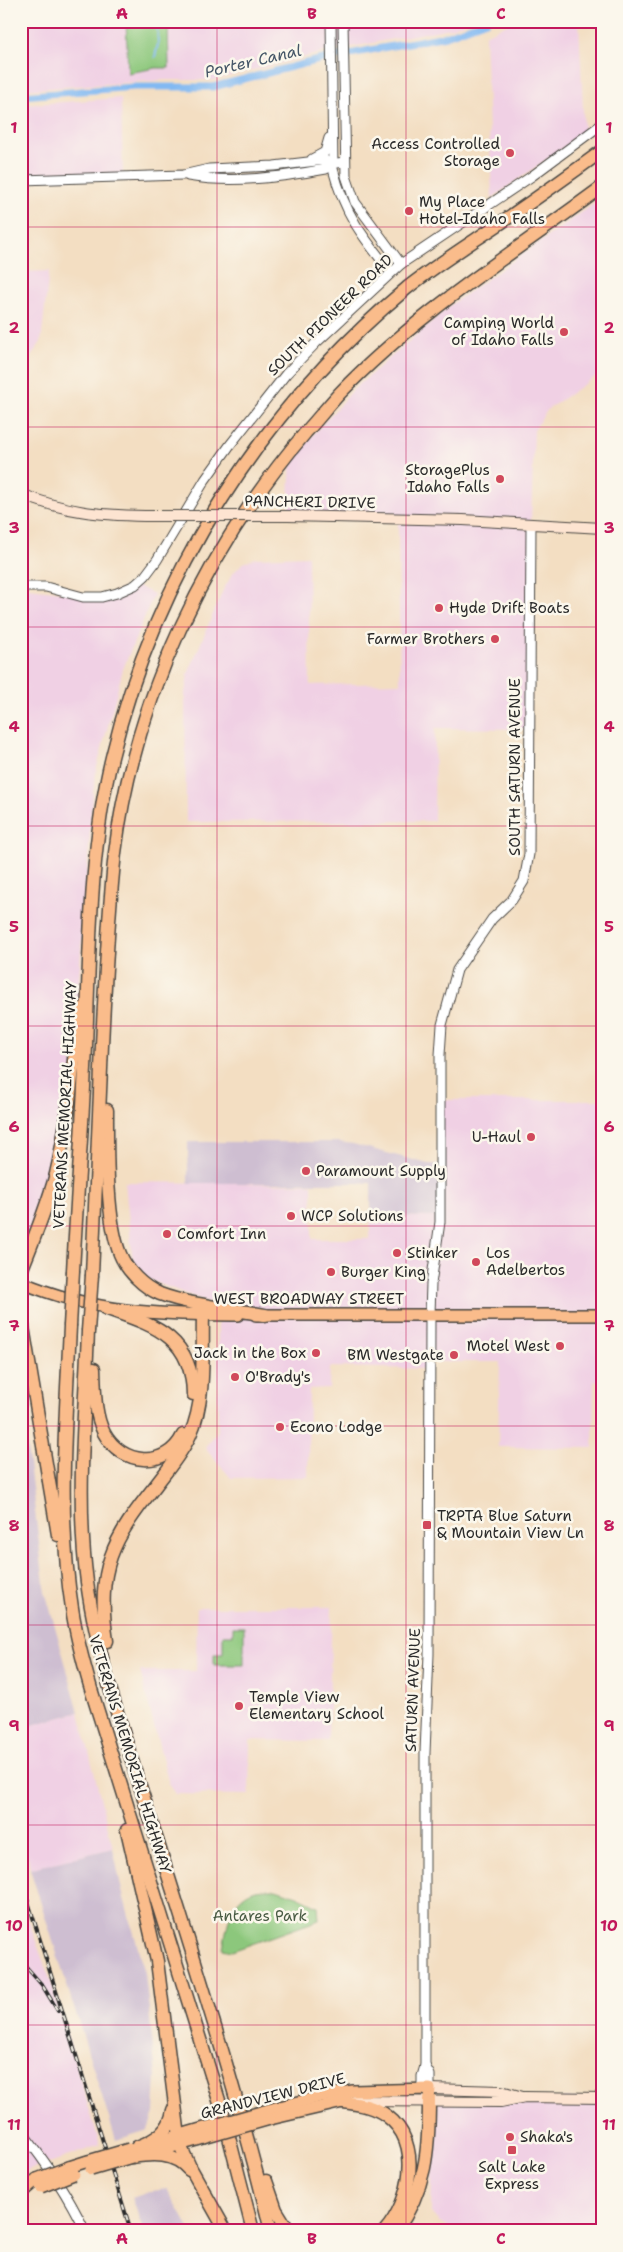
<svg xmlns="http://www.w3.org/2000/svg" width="623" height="2252" font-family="'Shantell Sans',sans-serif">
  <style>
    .built { fill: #f0d0e4 }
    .industrial { fill: #cebed1 }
    .green { fill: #8cc77c; stroke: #5c7954 }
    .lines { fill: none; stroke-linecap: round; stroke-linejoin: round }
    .stream { stroke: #82b9f2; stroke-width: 2 }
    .canal { stroke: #82b9f2; stroke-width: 7 }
    .tertiary-casing { stroke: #494642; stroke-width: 11 }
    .secondary-casing { stroke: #494642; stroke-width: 12 }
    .primary-casing { stroke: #494642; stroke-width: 14 }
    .trunk-casing { stroke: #494642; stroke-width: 14 }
    .motorway-casing { stroke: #494642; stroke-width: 15 }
    .tertiary { stroke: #fff; stroke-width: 9 }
    .secondary { stroke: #fde4d1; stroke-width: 10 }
    .primary { stroke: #fabc8b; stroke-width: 11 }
    .trunk { stroke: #fabc8b; stroke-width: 11 }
    .motorway { stroke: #fabc8b; stroke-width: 12 }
    .rail-casing { stroke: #2b2b2b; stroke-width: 4 }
    .rail { stroke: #fbf7ec; stroke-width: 2; stroke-dasharray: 5.5; stroke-linecap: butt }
    .secondary-bridge-casing { stroke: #494642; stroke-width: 12; stroke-linecap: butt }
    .trunk-bridge-casing { stroke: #494642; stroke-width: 14; stroke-linecap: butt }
    .motorway-bridge-casing { stroke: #494642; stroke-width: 15; stroke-linecap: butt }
    .secondary-bridge { stroke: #fde4d1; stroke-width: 10 }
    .trunk-bridge { stroke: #fabc8b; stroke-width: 11 }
    .motorway-bridge { stroke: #fabc8b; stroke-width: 12 }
    .grid { fill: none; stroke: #c2185b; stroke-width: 1; stroke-opacity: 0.55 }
    .poi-dot { fill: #d1495b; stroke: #fbf7ec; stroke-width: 2 }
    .labels { text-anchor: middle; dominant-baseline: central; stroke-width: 5; stroke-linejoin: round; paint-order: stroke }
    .poi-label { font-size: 15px; fill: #2b2b2b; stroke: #fbf7ec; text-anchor: start }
    .street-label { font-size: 15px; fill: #2b2b2b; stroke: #fbf7ec }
    .park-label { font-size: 15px; fill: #485a43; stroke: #fbf7ec }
    .water-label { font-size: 16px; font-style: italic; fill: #455667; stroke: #fbf7ec }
    .neatline { fill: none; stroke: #c2185b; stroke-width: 2 }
    .grid-label { font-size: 16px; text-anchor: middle; font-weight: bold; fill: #c2185b }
  </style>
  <rect width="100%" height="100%" fill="#fbf7ec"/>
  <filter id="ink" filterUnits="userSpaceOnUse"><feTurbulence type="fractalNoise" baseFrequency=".02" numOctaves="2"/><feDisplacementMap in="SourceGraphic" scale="10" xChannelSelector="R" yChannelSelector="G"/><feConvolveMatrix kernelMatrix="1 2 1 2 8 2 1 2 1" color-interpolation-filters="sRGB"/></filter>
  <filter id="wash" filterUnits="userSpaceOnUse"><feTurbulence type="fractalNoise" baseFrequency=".0096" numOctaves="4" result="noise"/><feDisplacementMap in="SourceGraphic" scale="20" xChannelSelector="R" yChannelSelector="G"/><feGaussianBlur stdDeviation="1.12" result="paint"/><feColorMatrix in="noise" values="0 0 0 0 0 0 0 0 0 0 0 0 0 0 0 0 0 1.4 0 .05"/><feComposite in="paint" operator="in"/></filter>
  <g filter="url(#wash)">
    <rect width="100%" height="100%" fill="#f3dec2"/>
    <!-- built -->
    <g class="built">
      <polygon points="21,21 470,21 451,28 325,52 214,80 165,80 21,90"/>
      <polygon points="513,21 579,21 584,133 492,198 485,35"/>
      <polygon points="121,98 123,177 21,180 21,105"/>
      <polygon points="602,198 602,372 548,409 534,430 531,524 529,729 435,728 434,821 186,822 185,693 188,674 223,590 234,572 243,563 256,558 308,556 310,685 400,683 398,519 288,516 291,459 354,389 452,304"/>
      <polygon points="49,271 41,342 21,371 21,272"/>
      <polygon points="135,585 154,594 123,669 97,767 93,792 71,1085 61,1152 21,1271 21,587 102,597"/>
      <polygon points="440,1100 602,1100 602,1381 594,1381 593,1448 498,1447 500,1362 431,1362 430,1369 330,1367 329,1388 309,1389 308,1477 231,1478 205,1447 218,1431 218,1306 147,1279 133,1263 125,1182 312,1184 312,1239 370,1239 371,1216 440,1217"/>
      <polygon points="197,1607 332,1607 328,1741 250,1740 249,1795 175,1794 169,1784 140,1671 196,1671"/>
      <polygon points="79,1712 113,1848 30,1869 21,1819 21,1728"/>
      <polygon points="21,1901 52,1985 100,2145 21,2173"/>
      <polygon points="602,2098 602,2231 460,2231 439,2222 431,2213 434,2101"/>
    </g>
    <!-- industrial -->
    <g class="industrial">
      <polygon points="188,1142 339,1142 353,1144 428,1164 440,1164 440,1217 371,1216 371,1183 188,1183"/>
      <polygon points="26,1439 45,1591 79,1712 21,1728 21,1441"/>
      <polygon points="113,1848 122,1891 145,1973 156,2076 154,2113 148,2130 116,2140 30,1869"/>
      <polygon points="167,2189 191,2231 145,2231 132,2198 152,2191"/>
    </g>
    <!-- green -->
    <g class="green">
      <polygon points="126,21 168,21 169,68 156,68 128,73"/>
      <polygon points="233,1627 244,1627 244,1665 214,1665 214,1654 223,1654 223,1635 233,1635"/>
      <path d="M 276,1889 L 297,1896 L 318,1906 L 319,1920 L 232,1951 L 223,1949 C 227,1926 230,1897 256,1890 C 262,1889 270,1889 276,1889 Z"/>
    </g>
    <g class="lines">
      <!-- stream -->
      <polyline class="stream" points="155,57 158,44 157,21"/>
      <!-- canal -->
      <polyline class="canal" points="21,96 134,87 213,87 323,59 446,36 486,21"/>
    </g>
  </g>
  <g filter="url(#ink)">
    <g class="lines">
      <!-- tertiary casing -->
      <g class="tertiary-casing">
        <g id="tertiary">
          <path d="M 331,21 L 333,169 C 345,215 362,236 391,272"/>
          <polyline points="343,21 346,176 355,202 401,264"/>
          <polyline points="312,159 325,152 329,138"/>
          <path d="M 188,176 C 233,184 281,177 326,169 L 329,164"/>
          <polyline points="21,180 183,175 209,169 274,166 325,160 329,164 345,162"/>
          <polyline points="21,587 46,587 83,597 102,597 117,593 135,585 145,576 157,560 205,480 230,445 286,374 316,343 401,264 532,176 602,124"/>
          <polyline points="425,2066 430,2075 430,2089"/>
          <polyline points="422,2089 422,2076 425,2066 425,1753 429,1654 430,1314 431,1284 440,1222 440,1055 442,1025 457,970 492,919 512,900 524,881 529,854 531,524"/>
          <path d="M 21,2131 C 46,2162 68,2195 85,2231"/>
        </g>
      </g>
      <!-- secondary casing -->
      <g class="secondary-casing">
        <g id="secondary">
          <path d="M 21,494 C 65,512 98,515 145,516"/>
          <polyline points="288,516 463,520 602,528"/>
          <polyline points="430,2089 501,2091 523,2097"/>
          <polyline points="354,2101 501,2102 525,2097 602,2098"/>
        </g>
      </g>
      <!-- primary casing -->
      <g class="primary-casing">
        <g id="primary">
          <path d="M 21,1282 C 97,1314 157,1314 238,1315"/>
          <polyline points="256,1315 602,1315"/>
        </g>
      </g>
      <!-- trunk casing -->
      <g class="trunk-casing">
        <g id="trunk">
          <polyline points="268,2110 322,2096 353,2091 430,2089 429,2100"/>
          <polyline points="270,2119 343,2102"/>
          <polyline points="150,2144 201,2129"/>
          <polyline points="150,2153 204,2138"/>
          <polyline points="69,2167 88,2161"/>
          <polyline points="21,2193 37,2179"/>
        </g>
      </g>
      <!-- motorway casing -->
      <g class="motorway-casing">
        <g id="motorway">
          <path d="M 107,1110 C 107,1149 106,1219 120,1254 C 127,1271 143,1287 160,1294 C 189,1305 233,1309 265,1315"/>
          <path d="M 21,1271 C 34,1239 47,1207 56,1174 C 69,1120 73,1063 80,1009"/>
          <path d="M 73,1271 C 77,1196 83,1121 86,1046 C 90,950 89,851 112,757 C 156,574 263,408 407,288 C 436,265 468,245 499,224 C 534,200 568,176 602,151"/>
          <path d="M 92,1275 C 95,1199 99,1122 102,1045 C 105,981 108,916 115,853 C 134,699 206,549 306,432 C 318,419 328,406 340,393 C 417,313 513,253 602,187"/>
          <path d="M 105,1308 C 152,1325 192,1335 193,1394"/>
          <polyline points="21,1315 58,1535"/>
          <path d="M 70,1326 C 66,1419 57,1515 72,1608 C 76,1635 83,1662 91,1689 L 222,2110 L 253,2231"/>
          <path d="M 88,1331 C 85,1414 76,1499 87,1582 C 98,1663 128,1746 152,1824 C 194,1959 238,2093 271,2231"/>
          <path d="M 94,1369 C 95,1390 94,1413 104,1433 C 121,1465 166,1470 183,1435"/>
          <path d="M 107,1641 C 96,1569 112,1540 156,1485 C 168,1469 182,1453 190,1435 C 206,1401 202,1351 203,1314"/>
          <polyline points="127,1830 157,1961 180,2145 190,2167 226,2231"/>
          <path d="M 343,2102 C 358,2104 374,2106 387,2116 C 423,2143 411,2201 385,2231"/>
          <path d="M 137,2147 C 156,2140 170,2131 173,2110"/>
          <path d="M 132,2157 C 153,2154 174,2152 189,2170"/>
          <polyline points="266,2181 276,2210 289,2231"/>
          <path d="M 396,2231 C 426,2188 429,2152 429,2100"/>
        </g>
      </g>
      <!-- tertiary -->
      <use href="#tertiary" class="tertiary"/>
      <!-- secondary -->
      <use href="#secondary" class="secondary"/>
      <!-- primary -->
      <use href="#primary" class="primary"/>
      <!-- trunk -->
      <use href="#trunk" class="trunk"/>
      <!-- motorway -->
      <use href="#motorway" class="motorway"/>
      <!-- rail casing -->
      <g class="rail-casing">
        <g id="rail">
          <polyline points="21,1879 131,2231"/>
          <polyline points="21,1961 42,1985 58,2011"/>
        </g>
      </g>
      <!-- rail -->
      <use href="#rail" class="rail"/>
      <!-- secondary-bridge casing -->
      <g class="secondary-bridge-casing">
        <polyline id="secondary-bridge" points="145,516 288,516"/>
      </g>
      <!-- trunk-bridge casing -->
      <g class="trunk-bridge-casing">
        <g id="trunk-bridge">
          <polyline points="201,2129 268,2110"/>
          <polyline points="204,2138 270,2119"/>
          <polyline points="88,2161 129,2149"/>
          <polyline points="91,2169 132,2157"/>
          <polyline points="37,2179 69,2167"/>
          <polyline points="41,2187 74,2174"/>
        </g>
      </g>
      <!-- motorway-bridge casing -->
      <g class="motorway-bridge-casing">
        <g id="motorway-bridge">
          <polyline points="70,1326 73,1271"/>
          <polyline points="88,1331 92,1275"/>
        </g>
      </g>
      <!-- secondary-bridge -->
      <use href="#secondary-bridge" class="secondary-bridge"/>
      <!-- trunk-bridge -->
      <use href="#trunk-bridge" class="trunk-bridge"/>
      <!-- motorway-bridge -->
      <use href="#motorway-bridge" class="motorway-bridge"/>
    </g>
  </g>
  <!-- grid -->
  <path class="grid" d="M 217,21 L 217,2231M 406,21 L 406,2231M 21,227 L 602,227M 21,427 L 602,427M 21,627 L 602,627M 21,826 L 602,826M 21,1026 L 602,1026M 21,1226 L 602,1226M 21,1426 L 602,1426M 21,1625 L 602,1625M 21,1825 L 602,1825M 21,2025 L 602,2025"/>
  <!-- markers -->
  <g class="poi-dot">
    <circle cx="510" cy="153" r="5"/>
    <circle cx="409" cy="211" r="5"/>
    <circle cx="564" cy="332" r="5"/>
    <circle cx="500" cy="479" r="5"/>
    <circle cx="439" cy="608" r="5"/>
    <circle cx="495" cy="639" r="5"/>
    <circle cx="531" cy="1137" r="5"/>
    <circle cx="306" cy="1171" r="5"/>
    <circle cx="291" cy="1216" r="5"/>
    <circle cx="167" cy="1234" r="5"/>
    <circle cx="397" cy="1253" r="5"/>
    <circle cx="476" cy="1262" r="5"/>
    <circle cx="331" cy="1272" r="5"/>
    <circle cx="560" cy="1346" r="5"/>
    <circle cx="316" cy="1353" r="5"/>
    <circle cx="454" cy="1355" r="5"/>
    <circle cx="235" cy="1377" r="5"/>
    <circle cx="280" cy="1427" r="5"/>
    <rect x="422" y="1520" width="10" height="10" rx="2.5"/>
    <circle cx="239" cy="1706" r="5"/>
    <circle cx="510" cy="2137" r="5"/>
    <rect x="507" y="2145" width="10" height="10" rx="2.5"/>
  </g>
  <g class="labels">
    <!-- poi labels -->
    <g class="poi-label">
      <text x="500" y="144" text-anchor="end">Access Controlled<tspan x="500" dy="17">Storage</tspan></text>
      <text x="419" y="202">My Place<tspan x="419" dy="17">Hotel-Idaho Falls</tspan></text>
      <text x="554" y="323" text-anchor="end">Camping World<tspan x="554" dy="17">of Idaho Falls</tspan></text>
      <text x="490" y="470" text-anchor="end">StoragePlus<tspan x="490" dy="17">Idaho Falls</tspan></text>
      <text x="449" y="608">Hyde Drift Boats</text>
      <text x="485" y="639" text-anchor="end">Farmer Brothers</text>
      <text x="521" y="1137" text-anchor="end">U-Haul</text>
      <text x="316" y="1171">Paramount Supply</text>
      <text x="301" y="1216">WCP Solutions</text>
      <text x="177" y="1234">Comfort Inn</text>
      <text x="407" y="1253">Stinker</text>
      <text x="486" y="1253">Los<tspan x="486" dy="17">Adelbertos</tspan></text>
      <text x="341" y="1272">Burger King</text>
      <text x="550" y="1346" text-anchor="end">Motel West</text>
      <text x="306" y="1353" text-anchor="end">Jack in the Box</text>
      <text x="444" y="1355" text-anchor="end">BM Westgate</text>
      <text x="245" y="1377">O'Brady's</text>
      <text x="290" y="1427">Econo Lodge</text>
      <text x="437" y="1516">TRPTA Blue Saturn<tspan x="437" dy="17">&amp; Mountain View Ln</tspan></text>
      <text x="249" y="1697">Temple View<tspan x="249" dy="17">Elementary School</tspan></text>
      <text x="520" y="2137">Shaka's</text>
      <text x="512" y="2167" text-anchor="middle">Salt Lake<tspan x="512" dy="17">Express</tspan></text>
    </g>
    <!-- street labels -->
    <g class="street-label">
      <text transform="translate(330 315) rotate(-44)">SOUTH PIONEER ROAD</text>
      <text transform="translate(310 502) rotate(1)">PANCHERI DRIVE</text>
      <text transform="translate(515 767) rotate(-90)">SOUTH SATURN AVENUE</text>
      <text transform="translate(65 1105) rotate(-87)">VETERANS MEMORIAL HIGHWAY</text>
      <text x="309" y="1299">WEST BROADWAY STREET</text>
      <text transform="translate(413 1690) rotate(-88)">SATURN AVENUE</text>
      <text transform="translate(130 1754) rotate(73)">VETERANS MEMORIAL HIGHWAY</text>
      <text transform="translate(273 2096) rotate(-14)">GRANDVIEW DRIVE</text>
    </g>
    <!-- park labels -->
    <g class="park-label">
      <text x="260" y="1916">Antares Park</text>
    </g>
    <!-- water labels -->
    <g class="water-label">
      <text transform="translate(253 61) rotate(-13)">Porter Canal</text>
    </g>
  </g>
  <!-- margin -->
  <rect width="623" height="2252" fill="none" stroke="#fbf7ec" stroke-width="55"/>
  <rect x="28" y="28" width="568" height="2196" class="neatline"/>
  <g class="grid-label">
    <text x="122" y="19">A</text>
    <text x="312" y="19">B</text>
    <text x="501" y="19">C</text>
    <text x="14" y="133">1</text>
    <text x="609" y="133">1</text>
    <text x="14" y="333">2</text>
    <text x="609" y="333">2</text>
    <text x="14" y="533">3</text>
    <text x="609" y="533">3</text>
    <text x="14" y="732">4</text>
    <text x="609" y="732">4</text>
    <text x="14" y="932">5</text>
    <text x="609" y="932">5</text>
    <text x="14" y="1132">6</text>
    <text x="609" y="1132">6</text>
    <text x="14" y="1331">7</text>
    <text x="609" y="1331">7</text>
    <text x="14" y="1531">8</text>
    <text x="609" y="1531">8</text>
    <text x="14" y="1731">9</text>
    <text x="609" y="1731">9</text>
    <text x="14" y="1931">10</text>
    <text x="609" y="1931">10</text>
    <text x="14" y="2130">11</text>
    <text x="609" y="2130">11</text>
    <text x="122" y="2244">A</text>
    <text x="312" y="2244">B</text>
    <text x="501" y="2244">C</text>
  </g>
</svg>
